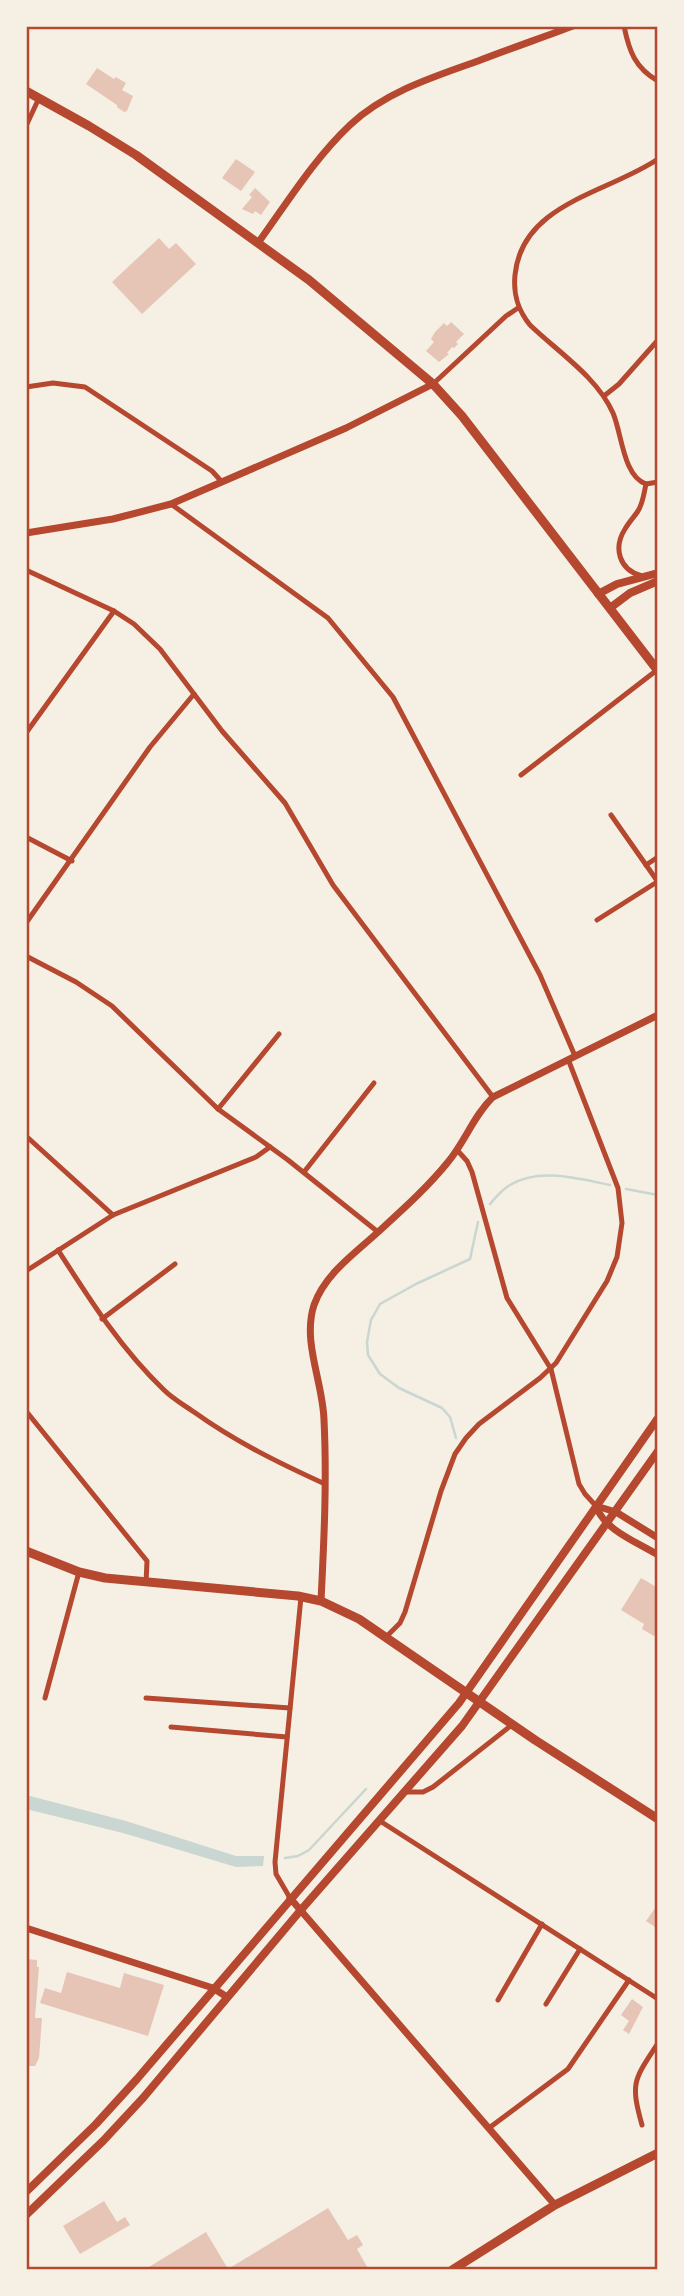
<svg xmlns="http://www.w3.org/2000/svg" width="684" height="2296" font-family="Inter,sans-serif">
  <style>
    .water { fill: #c9d6d2 }
    .lines { fill: none; stroke-linecap: round; stroke-linejoin: round }
    .stream { stroke: #c9d6d2; stroke-width: 2.5 }
    .building { fill: #e6c5b7 }
    .minor { stroke: #b5482f; stroke-width: 5 }
    .tertiary { stroke: #b5482f; stroke-width: 7 }
    .secondary { stroke: #b5482f; stroke-width: 8 }
    .primary { stroke: #b5482f; stroke-width: 9 }
    .neatline { fill: none; stroke: #b5482f; stroke-width: 2.5 }
  </style>
  <rect width="100%" height="100%" fill="#f6efe4"/>
  <!-- water -->
  <polygon class="water" points="26,1795 126,1821 236,1856 264,1856 263,1866 236,1867 123,1833 26,1809"/>
  <g class="lines">
    <!-- stream -->
    <g class="stream">
      <polyline points="626,1189 658,1195"/>
      <path d="M 490,1204 C 496,1197 502,1189 510,1185 C 540,1167 579,1179 610,1185"/>
      <polyline points="456,1438 450,1417 442,1408 399,1388 380,1374 368,1355 367,1342 371,1320 380,1304 416,1284 470,1259 478,1222"/>
      <polyline points="285,1858 298,1856 309,1850 366,1789"/>
    </g>
  </g>
  <!-- building -->
  <g class="building">
    <polygon points="97,68 114,79 116,77 126,83 122,90 133,96 127,111 124,112 117,107 117,105 86,84"/>
    <polygon points="236,159 255,172 241,191 222,178"/>
    <polygon points="255,188 270,202 261,215 255,211 253,214 242,209 252,197 249,195"/>
    <polygon points="159,238 169,249 176,243 196,264 142,314 112,282"/>
    <polygon points="451,322 464,334 456,342 458,344 454,348 452,347 447,353 449,354 439,362 426,351 434,342 431,339 435,332 444,323 447,326"/>
    <polygon points="641,1578 658,1588 658,1633 654,1636 642,1629 644,1624 621,1610"/>
    <polygon points="658,1904 658,1929 646,1921"/>
    <polygon points="26,1959 37,1960 37,1967 39,1967 35,2018 42,2018 39,2058 35,2066 26,2066"/>
    <polygon points="67,1972 120,1988 124,1973 164,1985 148,2036 40,2003 45,1988 61,1993"/>
    <polygon points="632,1999 643,2007 629,2034 623,2030 629,2021 621,2015"/>
    <polygon points="104,2201 117,2222 125,2217 130,2225 80,2254 63,2226"/>
    <polygon points="328,2208 348,2240 357,2235 363,2245 357,2249 369,2270 150,2270 149,2267 206,2232 228,2269"/>
  </g>
  <g class="lines">
    <!-- minor -->
    <g class="minor">
      <path d="M 624,26 C 629,51 635,68 658,81"/>
      <polyline points="26,126 39,98"/>
      <polyline points="433,384 506,316 518,308"/>
      <polyline points="26,387 53,383 85,387 212,471 222,482"/>
      <polyline points="604,396 619,384 658,340"/>
      <path d="M 646,484 C 623,476 622,434 613,413 C 597,377 558,352 530,325 C 518,310 513,295 515,275 C 522,203 608,193 658,159"/>
      <polyline points="646,484 658,482"/>
      <polyline points="171,504 328,618 393,697 540,975 575,1056"/>
      <polyline points="26,570 114,611 134,624 160,649 222,731 285,803 333,885 493,1097"/>
      <path d="M 642,576 C 619,570 613,548 625,529 C 629,522 634,517 638,511 C 643,503 644,493 646,484"/>
      <polyline points="26,733 114,611"/>
      <polyline points="521,775 657,670"/>
      <polyline points="611,815 658,882"/>
      <polyline points="26,837 72,861"/>
      <polyline points="646,865 658,857"/>
      <polyline points="597,920 657,882"/>
      <polyline points="26,923 150,747 194,694"/>
      <polyline points="26,956 76,982 112,1006 218,1109 288,1160 378,1232"/>
      <polyline points="218,1109 279,1034"/>
      <polyline points="26,1136 113,1215"/>
      <polyline points="457,1150 467,1161 472,1172 507,1298 551,1369 579,1484 585,1494 596,1506"/>
      <polyline points="304,1172 374,1083"/>
      <path d="M 58,1250 C 90,1300 121,1349 164,1390 C 173,1399 184,1405 194,1412 C 236,1442 279,1463 325,1484"/>
      <polyline points="26,1271 113,1215 256,1157 270,1147"/>
      <polyline points="102,1319 175,1264"/>
      <polyline points="26,1411 147,1561 146,1583"/>
      <polyline points="386,1637 400,1623 405,1612 441,1491 455,1454 466,1438 479,1424 540,1378 556,1363 607,1281 617,1257 622,1223 618,1188 568,1059"/>
      <polyline points="45,1698 79,1572"/>
      <polyline points="146,1698 290,1708"/>
      <polyline points="171,1727 287,1737"/>
      <polyline points="405,1792 423,1792 433,1787 513,1724"/>
      <polyline points="380,1821 658,1999"/>
      <polyline points="290,1898 276,1874 275,1862 301,1597"/>
      <polyline points="498,2000 542,1924"/>
      <polyline points="546,2004 580,1949"/>
      <path d="M 642,2125 C 630,2082 634,2080 658,2043"/>
      <polyline points="489,2128 568,2069 629,1980"/>
    </g>
    <!-- tertiary -->
    <g class="tertiary">
      <path d="M 258,243 C 287,203 314,159 350,125 C 385,92 433,77 478,61 C 509,49 541,38 573,26"/>
      <polyline points="26,533 113,519 171,504 346,428 433,384"/>
      <path d="M 596,1506 C 604,1530 637,1542 658,1555"/>
      <polyline points="596,1506 616,1512 658,1538"/>
      <path d="M 321,1601 C 324,1541 327,1480 324,1420 C 323,1382 302,1342 314,1305 C 325,1274 354,1254 377,1233 C 401,1211 427,1188 448,1162 C 465,1142 474,1115 493,1097 L 658,1015"/>
      <polyline points="290,1898 555,2205"/>
      <polyline points="26,1928 213,1988 227,1997"/>
    </g>
    <!-- secondary -->
    <g class="secondary">
      <polyline points="598,594 617,584 658,573"/>
      <polyline points="610,608 630,593 658,581"/>
      <polyline points="26,2192 96,2124 137,2079 459,1703 658,1418"/>
      <polyline points="26,2215 103,2141 143,2098 300,1911 462,1726 658,1451"/>
    </g>
    <!-- primary -->
    <g class="primary">
      <polyline points="26,91 89,126 136,155 309,280 433,384 462,416 658,671"/>
      <polyline points="26,1551 79,1572 105,1578 298,1596 321,1601 359,1619 535,1740 658,1819"/>
      <polyline points="452,2270 555,2205 658,2153"/>
    </g>
  </g>
  <!-- border -->
  <rect width="684" height="2296" fill="none" stroke="#f6efe4" stroke-width="56"/>
  <rect x="28" y="28" width="628" height="2240" class="neatline"/>
</svg>
